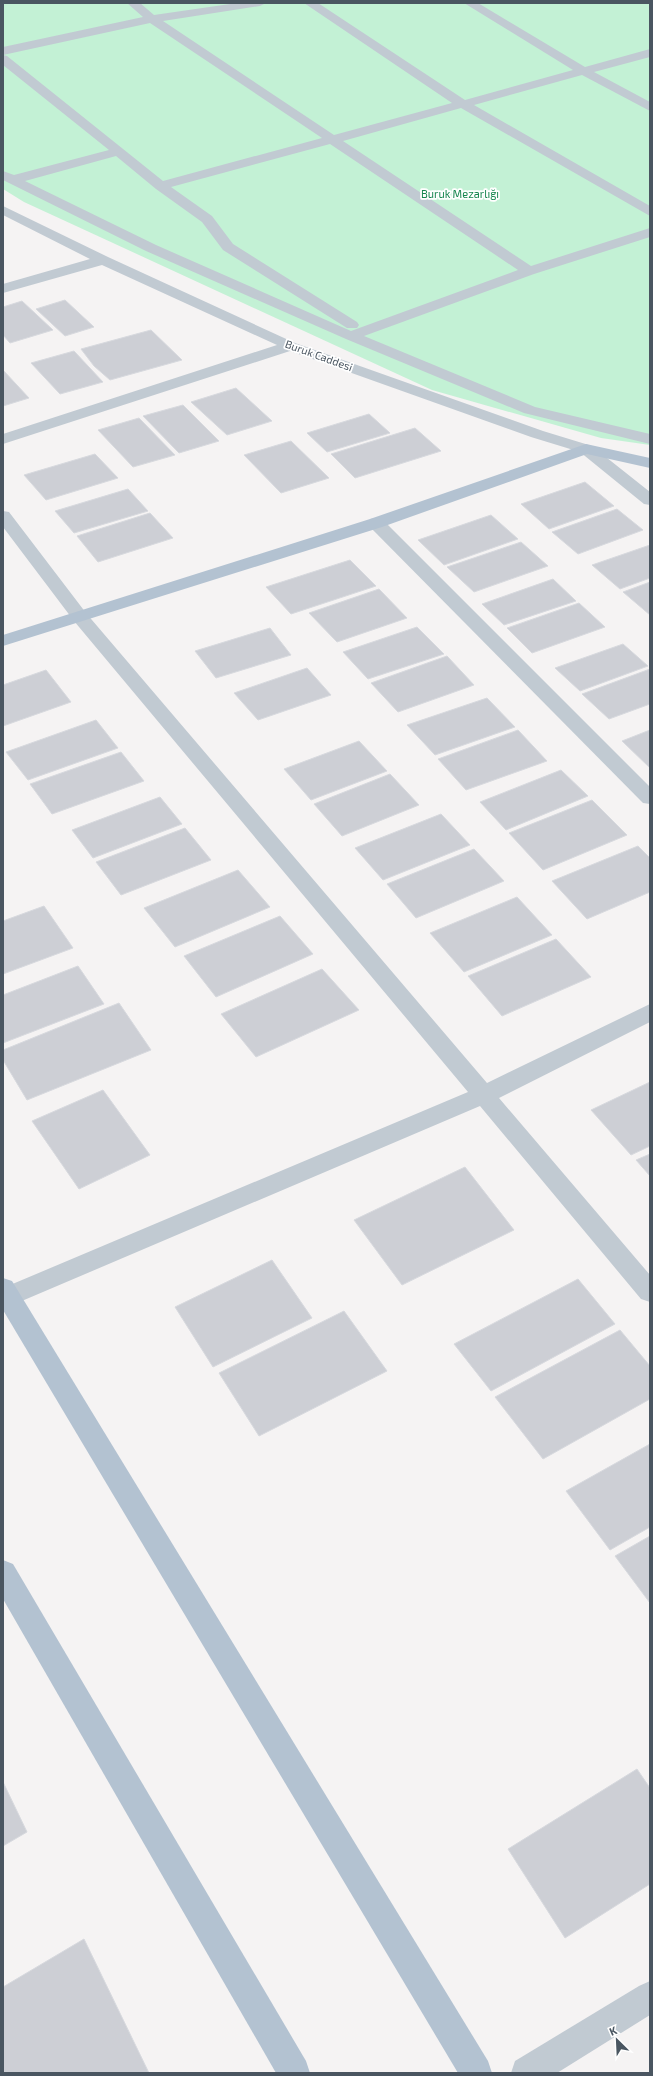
<svg xmlns="http://www.w3.org/2000/svg" width="653" height="2076" font-family="'Exo 2',sans-serif">
  <style>
    .green { fill: #c3f1d5 }
    .building { fill: #cdcfd5; stroke: #d7d9de }
    .lines { fill: none; stroke-linecap: round; stroke-linejoin: round }
    .minor { fill: #c1cad2; fill-rule: evenodd }
    .major { fill: #b3c2d1; fill-rule: evenodd }
    .labels { text-anchor: middle; dominant-baseline: central; stroke-width: 3.5; stroke-linejoin: round; paint-order: stroke }
    .far-park-label { font-size: 11px; fill: #17864f; stroke: #fff }
    .far-street-label { font-size: 11px; fill: #4a5661; stroke: #fff }
  </style>
  <rect width="100%" height="100%" fill="#f5f3f3"/>
  <!-- green -->
  <polygon class="green" points="3,3 650,3 650,445 601,438 432,390 24,202 3,189"/>
  <!-- building -->
  <g class="building">
    <polygon points="65,300 94,327 65,336 36,309"/>
    <polygon points="22,301 53,330 10,343 3,335 3,307"/>
    <polygon points="151,330 182,360 110,380 94,366 81,349"/>
    <polygon points="74,351 103,382 60,394 31,363"/>
    <polygon points="3,370 29,398 3,406"/>
    <polygon points="236,388 272,421 227,435 191,402"/>
    <polygon points="183,405 219,441 179,453 143,416"/>
    <polygon points="369,414 390,433 327,452 307,433"/>
    <polygon points="139,418 175,455 133,467 98,430"/>
    <polygon points="415,428 441,451 355,478 331,454"/>
    <polygon points="291,441 329,478 281,493 244,455"/>
    <polygon points="95,454 118,478 46,500 24,475"/>
    <polygon points="585,482 614,506 549,529 521,504"/>
    <polygon points="128,489 148,511 74,533 55,511"/>
    <polygon points="617,509 643,530 578,554 552,532"/>
    <polygon points="150,513 173,538 98,562 77,536"/>
    <polygon points="491,515 518,539 444,565 418,540"/>
    <polygon points="521,542 548,566 474,592 447,567"/>
    <polygon points="650,545 650,578 620,589 592,565"/>
    <polygon points="350,560 376,586 291,614 266,587"/>
    <polygon points="553,579 576,601 504,625 482,604"/>
    <polygon points="650,582 650,615 623,592"/>
    <polygon points="379,589 407,618 337,642 309,613"/>
    <polygon points="579,603 605,627 532,653 507,628"/>
    <polygon points="417,627 444,654 368,679 343,652"/>
    <polygon points="270,628 291,655 216,678 195,651"/>
    <polygon points="623,644 648,666 580,691 555,668"/>
    <polygon points="447,656 474,685 398,712 371,683"/>
    <polygon points="307,668 331,695 258,720 234,693"/>
    <polygon points="650,669 650,704 609,719 582,694"/>
    <polygon points="46,670 71,702 3,726 3,685"/>
    <polygon points="487,698 515,727 435,755 407,725"/>
    <polygon points="96,720 118,748 28,780 6,752"/>
    <polygon points="518,730 547,761 466,790 438,759"/>
    <polygon points="650,730 650,768 622,741"/>
    <polygon points="359,741 387,771 311,800 284,769"/>
    <polygon points="121,752 144,781 52,814 30,784"/>
    <polygon points="561,770 588,796 506,830 480,802"/>
    <polygon points="390,774 419,805 342,836 314,804"/>
    <polygon points="160,797 182,824 93,858 72,830"/>
    <polygon points="592,800 627,835 543,870 509,833"/>
    <polygon points="441,814 470,845 383,880 355,848"/>
    <polygon points="185,828 211,860 121,895 96,862"/>
    <polygon points="638,846 650,858 650,892 587,919 552,881"/>
    <polygon points="474,849 504,881 416,918 387,884"/>
    <polygon points="238,870 270,907 175,947 144,908"/>
    <polygon points="517,897 552,935 464,972 430,933"/>
    <polygon points="44,906 73,948 3,974 3,921"/>
    <polygon points="280,916 313,954 216,997 184,956"/>
    <polygon points="556,939 591,977 502,1016 468,976"/>
    <polygon points="78,966 104,1004 3,1043 3,995"/>
    <polygon points="322,969 359,1010 256,1057 221,1014"/>
    <polygon points="119,1003 151,1050 27,1100 3,1060 3,1050"/>
    <polygon points="650,1082 650,1146 631,1155 591,1110"/>
    <polygon points="103,1090 150,1155 79,1189 32,1121"/>
    <polygon points="650,1154 650,1176 636,1160"/>
    <polygon points="465,1167 514,1230 402,1285 354,1220"/>
    <polygon points="272,1260 312,1318 213,1367 175,1307"/>
    <polygon points="578,1279 615,1324 491,1391 454,1344"/>
    <polygon points="344,1311 387,1371 259,1436 219,1373"/>
    <polygon points="620,1330 650,1366 650,1399 543,1459 495,1397"/>
    <polygon points="650,1444 650,1527 610,1550 566,1491"/>
    <polygon points="650,1536 650,1603 615,1556"/>
    <polygon points="637,1769 650,1788 650,1884 565,1938 508,1849"/>
    <polygon points="3,1782 27,1832 3,1846"/>
    <polygon points="84,1939 149,2073 3,2073 3,1987"/>
  </g>
  <g class="lines">
    <!-- minor -->
    <g class="minor">
      <path d="M 127,3 L 140,3 L 154,15 L 237,3 L 266,3 L 260,6 L 163,21 L 334,135 L 452,103 L 304,3 L 318,3 L 465,100 L 573,70 L 464,3 L 478,3 L 585,67 L 650,49 L 650,57 L 594,72 L 650,102 L 650,111 L 582,75 L 474,105 L 650,206 L 650,216 L 461,108 L 343,141 L 531,266 L 650,228 L 650,237 L 534,274 L 364,336 L 535,407 L 650,434 L 650,444 L 524,413 L 346,339 L 146,251 L 3,180 L 3,171 L 14,175 L 109,150 L 3,65 L 3,55 L 7,56 L 163,181 L 322,138 L 150,23 L 3,55 L 3,47 L 143,17 ZM 330,144 L 518,270 L 351,331 L 156,245 L 25,181 L 116,156 L 156,189 L 202,222 L 223,250 L 347,328 L 357,328 L 359,325 L 357,322 L 233,244 L 212,216 L 171,187 Z"/>
      <polygon points="3,206 108,257 295,343 543,431 592,446 650,492 650,505 644,504 580,452 531,437 290,351 3,444 3,434 277,345 102,265 3,293 3,284 90,259 3,215"/>
      <polygon points="3,511 9,512 86,613 487,1083 650,1004 650,1022 499,1098 650,1275 650,1302 641,1299 480,1106 3,1309 3,1288 468,1092 74,621 3,527"/>
      <polygon points="376,518 382,519 650,787 650,804 643,803 370,527 368,523 370,519"/>
      <polygon points="650,1981 650,2015 557,2073 511,2073 515,2061 639,1986"/>
    </g>
    <!-- major -->
    <g class="major">
      <polygon points="586,444 650,458 650,468 587,454 382,527 3,646 3,635 370,519"/>
      <polygon points="3,1278 12,1281 488,2061 492,2073 458,2073 3,1310"/>
      <polygon points="3,1560 13,1564 306,2061 310,2073 276,2073 3,1599"/>
    </g>
  </g>
  <g class="labels">
    <!-- far-park labels -->
    <g class="far-park-label">
      <text x="460" y="193">Buruk Mezarlığı</text>
    </g>
    <!-- far-street labels -->
    <g class="far-street-label">
      <text transform="translate(319 355) rotate(20)">Buruk Caddesi</text>
    </g>
  </g>
  <!-- border -->
  <rect width="653" height="2076" fill="none" stroke="#4a5661" stroke-width="8"/>
  <!-- north arrow -->
  <g transform="translate(617 2040) rotate(336)" stroke="#ffffff" stroke-width="3" paint-order="stroke">
  <path d="M0-3L7 15L0 10L-7 15Z" fill="#4a5661"/>
  <text y="-6" font-size="11" font-weight="bold" text-anchor="middle" fill="#4a5661">K</text>
  </g>
</svg>
